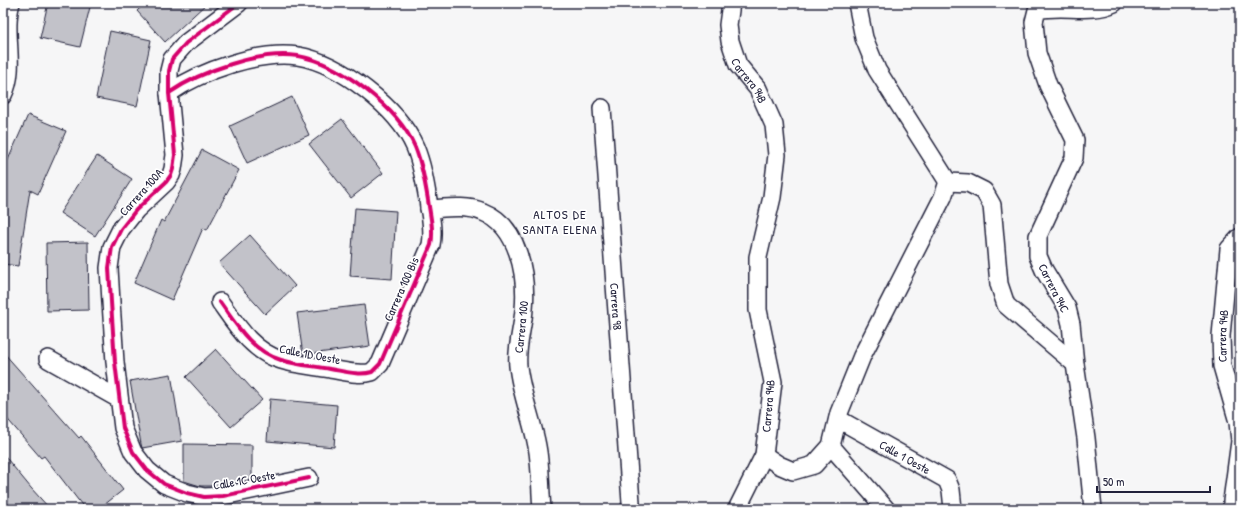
<svg xmlns="http://www.w3.org/2000/svg" width="1243" height="512" font-family="'Patrick Hand',sans-serif">
  <style>
    .building { fill: #c2c2c9; stroke: #22223b }
    .lines { fill: none; stroke-linecap: round; stroke-linejoin: round }
    .minor-casing { stroke: #22223b; stroke-width: 20 }
    .minor { stroke: #fff; stroke-width: 17 }
    .cycleway-casing { stroke: #fff; stroke-width: 6 }
    .cycleway { stroke: #d6006c; stroke-width: 4 }
    .labels { text-anchor: middle; dominant-baseline: central; stroke-width: 3.5; stroke-linejoin: round; paint-order: stroke }
    .street-label { font-size: 12px; fill: #22223b; stroke: #fff }
    .neighbourhood-label { font-size: 13px; letter-spacing: 1px; fill: #22223b; stroke: #fff }
  </style>
  <rect width="100%" height="100%" fill="#f6f6f7"/>
  <filter id="ink" filterUnits="userSpaceOnUse"><feTurbulence type="fractalNoise" baseFrequency=".025" numOctaves="2"/><feDisplacementMap in="SourceGraphic" scale="8" xChannelSelector="R" yChannelSelector="G"/><feConvolveMatrix kernelMatrix="1 2 1 2 8 2 1 2 1" color-interpolation-filters="sRGB"/></filter>
  <g filter="url(#ink)">
    <!-- building -->
    <g class="building">
      <polygon points="48,3 91,3 80,47 40,38"/>
      <polygon points="145,3 207,3 165,42 137,11"/>
      <polygon points="110,31 151,40 137,106 96,98"/>
      <polygon points="292,97 309,135 247,163 230,126"/>
      <polygon points="28,115 66,131 38,194 30,190 18,266 3,264 3,171"/>
      <polygon points="342,119 383,173 351,198 309,144"/>
      <polygon points="202,150 239,170 207,230 203,228 172,300 134,283 161,220 164,222"/>
      <polygon points="97,156 132,179 95,236 60,213"/>
      <polygon points="355,208 396,211 392,279 350,276"/>
      <polygon points="250,235 295,286 265,314 219,263"/>
      <polygon points="88,242 89,310 47,311 46,243"/>
      <polygon points="364,305 370,346 303,355 297,313"/>
      <polygon points="216,349 262,400 231,427 186,377"/>
      <polygon points="3,352 79,438 81,436 123,490 99,509 85,509 44,456 41,458 3,414"/>
      <polygon points="171,374 182,441 142,448 141,444 130,381"/>
      <polygon points="270,399 337,405 334,447 267,441"/>
      <polygon points="184,444 252,445 252,480 221,486 200,486 184,481"/>
      <polygon points="3,454 31,488 50,509 3,509"/>
    </g>
    <g class="lines">
      <!-- minor casing -->
      <g class="minor-casing">
        <g id="minor">
          <polyline points="239,3 186,43 172,59 169,71 169,93 175,155 173,169 171,175 166,182 136,210 121,229 112,247 109,268 111,302 115,362 123,428 133,452 147,470 164,484 187,493 204,497 223,496 309,478"/>
          <path id="s1" d="M 731,3 L 728,25 L 730,41 L 738,65 L 758,89 L 774,125 L 777,155 L 772,197 L 758,257 L 758,310 L 773,382 L 764,455 L 737,509"/>
          <polyline points="857,3 864,38 877,70 948,182"/>
          <path d="M 169,93 C 201,71 260,50 298,56 C 340,63 398,108 415,147 C 422,164 425,182 428,200 C 430,215 434,229 431,245 L 380,364 L 372,372 C 359,376 343,371 330,369 C 314,366 297,365 281,360 C 252,351 237,326 220,302"/>
          <path d="M 3,95 C 17,67 2,33 11,3"/>
          <path id="s2" d="M 602,108 L 631,502 L 630,509"/>
          <polyline points="948,182 968,183 984,191 992,205 999,284 1006,305 1075,364"/>
          <path d="M 429,209 C 447,208 467,205 483,212 C 519,226 527,276 524,309 C 523,328 516,346 518,366 C 521,394 532,419 537,446 C 541,466 540,488 542,509"/>
          <polyline points="48,359 119,399"/>
          <path id="s3" d="M 838,419 L 947,480 L 951,490 L 953,509"/>
          <polyline points="831,446 886,509"/>
          <polyline points="764,455 779,465 793,471 814,465 831,446 839,413 862,356 943,197 948,182"/>
          <path d="M 1093,509 L 1086,438 L 1075,364 L 1071,324 L 1067,308 L 1044,270 L 1038,256 L 1038,236 L 1074,158 L 1075,140 L 1048,85 L 1037,53 L 1034,22 L 1037,10 C 1062,4 1091,14 1114,3"/>
          <path id="s4" d="M 1233,509 L 1232,501 L 1240,441 L 1238,422 L 1222,366 L 1221,336 L 1229,249 L 1240,237"/>
        </g>
      </g>
      <!-- minor -->
      <use href="#minor" class="minor"/>
      <!-- cycleway casing -->
      <g class="cycleway-casing">
        <g id="cycleway">
          <polyline points="239,3 186,43 172,59 169,71 169,93 175,155 173,169 171,175 166,182 136,210 121,229 112,247 109,268 111,302 115,362 123,428 133,452 147,470 164,484 187,493 204,497 223,496 309,478"/>
          <path d="M 169,93 C 201,71 260,50 298,56 C 340,63 398,108 415,147 C 422,164 425,182 428,200 C 430,215 434,229 431,245 L 380,364 L 372,372 C 359,376 343,371 330,369 C 314,366 297,365 281,360 C 252,351 237,326 220,302"/>
        </g>
      </g>
      <!-- cycleway -->
      <use href="#cycleway" class="cycleway"/>
    </g>
  </g>
  <g class="labels">
    <!-- street labels -->
    <g class="street-label">
      <text stroke="none"><textPath href="#s1" startOffset="83">Carrera 94B</textPath></text>
      <text transform="translate(141 192) rotate(-48)">Carrera 100A</text>
      <text transform="translate(1054 288) rotate(63)">Carrera 94C</text>
      <text transform="translate(401 289) rotate(-66)">Carrera 100 Bis</text>
      <text stroke="none"><textPath href="#s2" startOffset="199">Carrera 98</textPath></text>
      <text transform="translate(521 327) rotate(-84)">Carrera 100</text>
      <text stroke="none"><textPath href="#s4" startOffset="176">Carrera 94B</textPath></text>
      <text transform="translate(310 354) rotate(11)">Calle 1D Oeste</text>
      <text transform="translate(768 406) rotate(-85)">Carrera 94B</text>
      <text stroke="none"><textPath href="#s3" startOffset="77">Calle 1 Oeste</textPath></text>
      <text transform="translate(244 480) rotate(-10)">Calle 1C Oeste</text>
    </g>
    <!-- neighbourhood labels -->
    <g class="neighbourhood-label">
      <text x="560" y="214">ALTOS DE<tspan x="560" dy="15">SANTA ELENA</tspan></text>
    </g>
  </g>
  <!-- margin -->
  <rect width="1243" height="512" fill="none" stroke="#fff" stroke-width="16"/>
  <rect x="8" y="8" width="1227" height="496" fill="none" stroke="#22223b" stroke-width="1.5" filter="url(#ink)"/>
  <!-- scale -->
  <path d="M1097 486v6h113v-6" fill="none" stroke="#22223b" stroke-width="2"/>
  <text x="1103" y="486" font-size="12" fill="#22223b" stroke="#ffffff" stroke-width="3" paint-order="stroke">50 m</text>
</svg>
